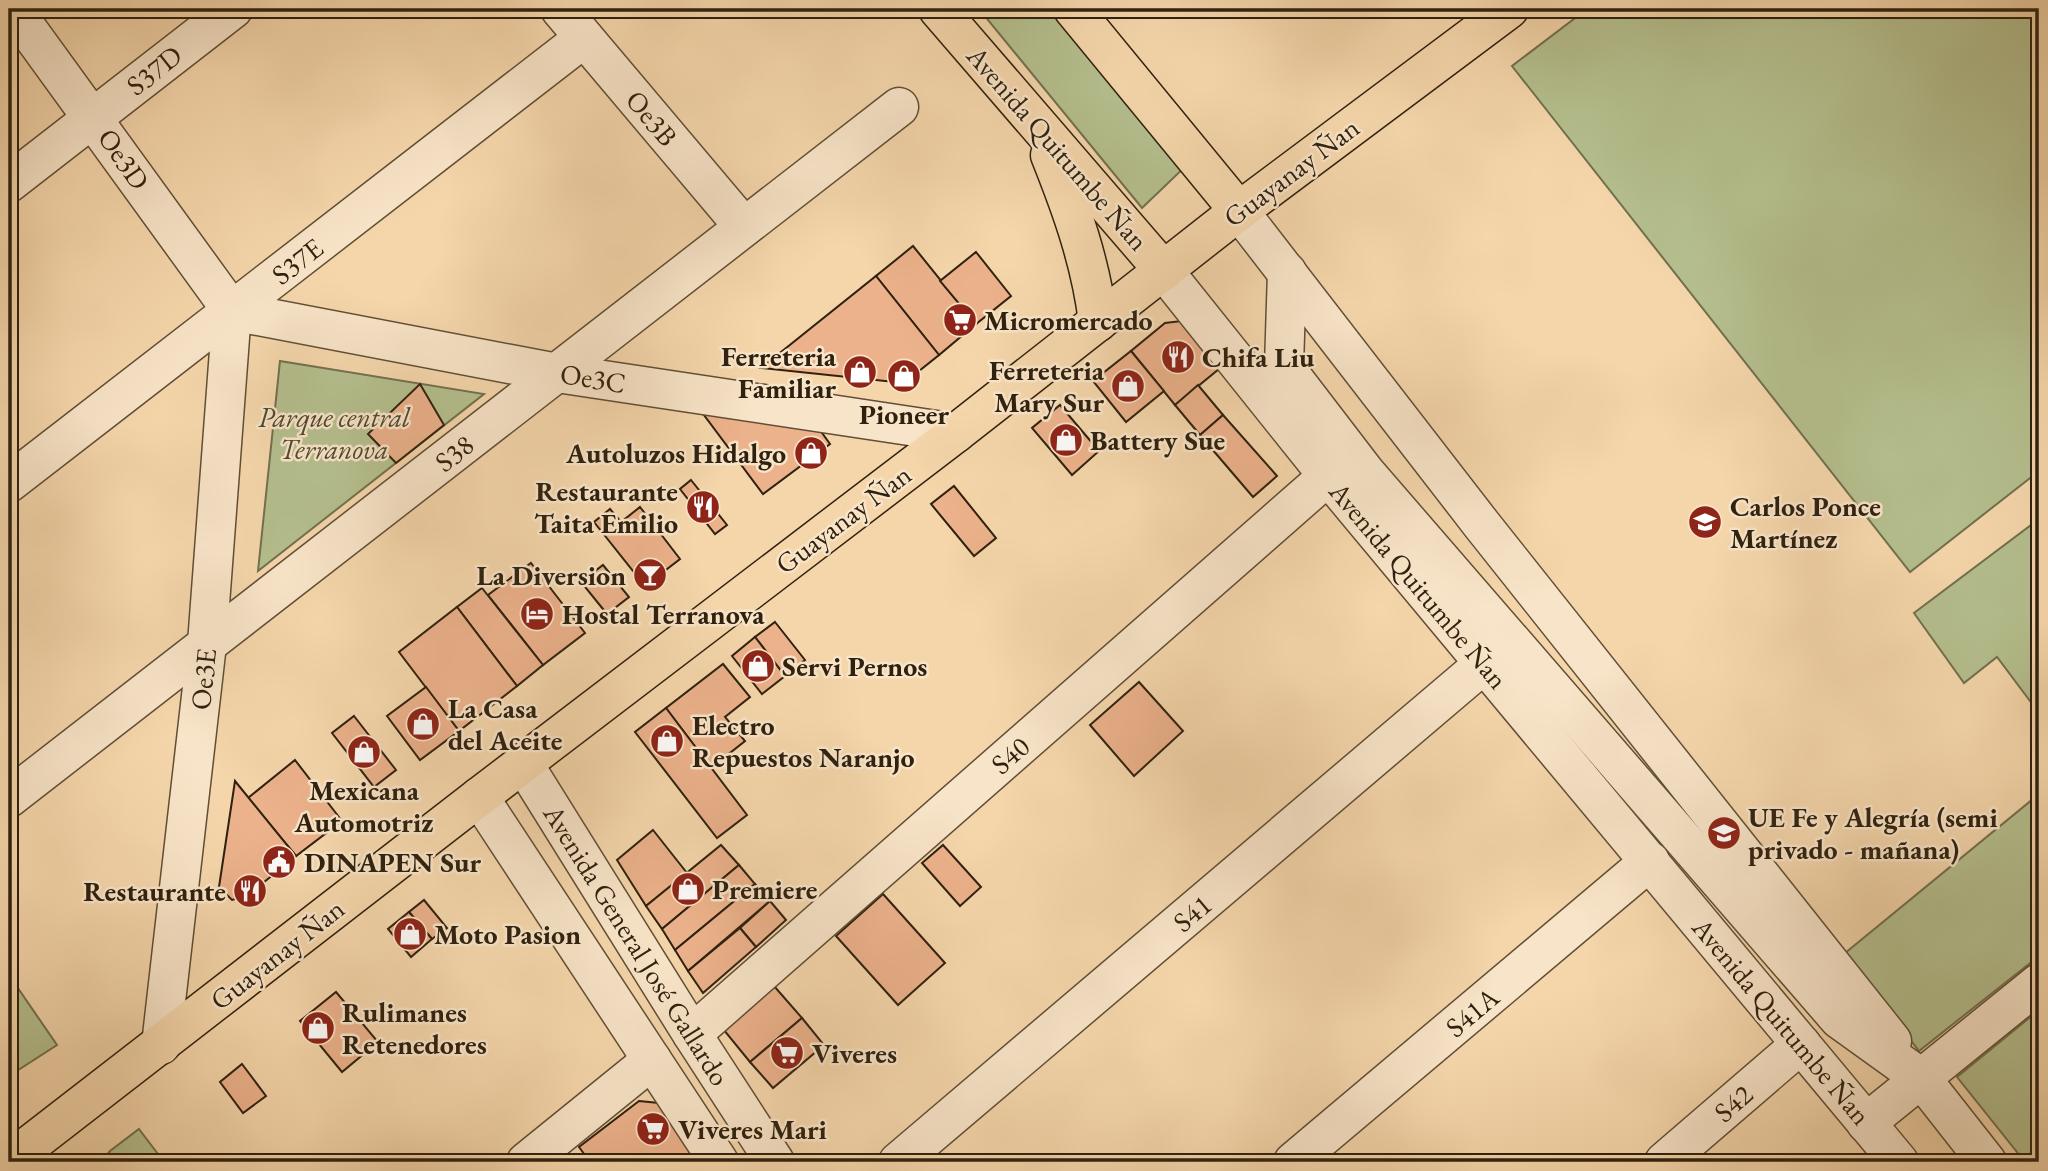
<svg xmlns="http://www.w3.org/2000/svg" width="2048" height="1171" font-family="'EB Garamond',serif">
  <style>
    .green { fill: #b5bf8e; stroke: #72704e; stroke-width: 2 }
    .building { fill: #ecb28b; stroke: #2f210f; stroke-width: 2 }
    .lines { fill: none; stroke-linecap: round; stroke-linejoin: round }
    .minor-casing { stroke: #604e36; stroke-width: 41 }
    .major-casing { stroke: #2f210f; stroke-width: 41 }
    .minor { stroke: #f8e4c8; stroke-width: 38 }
    .major { stroke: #f5d6ab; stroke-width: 38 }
    .labels { text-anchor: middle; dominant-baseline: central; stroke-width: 5; stroke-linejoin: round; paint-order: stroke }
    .street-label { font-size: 28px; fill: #2f210f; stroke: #f8e4c8 }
    .poi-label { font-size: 28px; font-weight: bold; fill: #2f210f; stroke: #f8e4c8; text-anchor: start }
    .park-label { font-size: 28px; font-style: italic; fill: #50482f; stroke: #f8e4c8 }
  </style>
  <rect width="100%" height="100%" fill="#f5d6ab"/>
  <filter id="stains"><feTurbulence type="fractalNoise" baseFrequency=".00286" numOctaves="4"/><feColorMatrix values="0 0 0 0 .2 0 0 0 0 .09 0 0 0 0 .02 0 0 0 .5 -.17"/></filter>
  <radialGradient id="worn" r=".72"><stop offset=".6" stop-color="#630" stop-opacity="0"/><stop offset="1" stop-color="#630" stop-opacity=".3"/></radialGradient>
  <!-- green -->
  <g class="green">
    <polygon points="979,9 1062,9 1190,162 1142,208"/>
    <polygon points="1587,9 2039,9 2039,471 1910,572 1512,66"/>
    <polygon points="280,361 484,394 258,571"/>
    <polygon points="2039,519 2039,713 1997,657 1964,683 1914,613"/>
    <polygon points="2039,794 2039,956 1919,1051 1844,954"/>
    <polygon points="9,975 57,1045 9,1076"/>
    <polygon points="2039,1010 2039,1162 2025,1162 1957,1077"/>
    <polygon points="139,1129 164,1162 101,1162 110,1151"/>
  </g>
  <!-- building -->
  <g class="building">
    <polygon points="913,246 976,324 939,355 876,276"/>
    <polygon points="976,252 1011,296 976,324 940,281"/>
    <polygon points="876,276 939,355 904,383 761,368"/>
    <polygon points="1190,320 1225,364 1175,405 1131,351 1165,323"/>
    <polygon points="1131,351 1164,391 1126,422 1093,381"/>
    <polygon points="420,384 444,425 396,463 368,434"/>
    <polygon points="1198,385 1223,415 1200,435 1175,405"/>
    <polygon points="1060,405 1099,451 1072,475 1032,428"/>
    <polygon points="701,411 817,426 830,444 763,494"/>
    <polygon points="1223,415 1277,476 1253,497 1200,435"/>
    <polygon points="691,480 727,525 715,534 680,489"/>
    <polygon points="954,486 996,538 974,556 931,504"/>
    <polygon points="640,507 680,559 645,586 594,522 610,509 621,522"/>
    <polygon points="531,563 585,633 543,665 488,595"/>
    <polygon points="603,565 629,597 607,614 581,582"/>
    <polygon points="482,588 543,665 517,686 457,607"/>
    <polygon points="457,607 517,686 459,731 399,652"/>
    <polygon points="775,622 805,660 785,676 755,637"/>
    <polygon points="755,637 785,676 762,694 732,656"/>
    <polygon points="723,664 750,697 725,717 745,741 711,768 666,708"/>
    <polygon points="1139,682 1183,731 1134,776 1090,725"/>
    <polygon points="426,687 459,731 420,760 387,716"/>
    <polygon points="666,708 747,815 717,838 635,732"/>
    <polygon points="354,716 396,770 374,787 332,733"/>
    <polygon points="295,760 342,821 296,856 248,798"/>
    <polygon points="235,781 296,856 247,896 232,900 219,887"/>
    <polygon points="653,830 687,873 646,906 617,860"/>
    <polygon points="721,845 739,865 662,929 646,906"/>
    <polygon points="943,845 981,887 960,906 922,863"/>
    <polygon points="739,865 755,884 675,950 662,929"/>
    <polygon points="755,884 770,901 688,971 675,950"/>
    <polygon points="883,894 945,963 898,1005 836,936"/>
    <polygon points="424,900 447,928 432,939 409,912"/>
    <polygon points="770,901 786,920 756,947 740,928"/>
    <polygon points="409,912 432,939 411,957 388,929"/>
    <polygon points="740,928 756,947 703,993 688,971"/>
    <polygon points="774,986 802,1018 750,1062 723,1029"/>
    <polygon points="336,992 378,1042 342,1072 300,1021"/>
    <polygon points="802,1018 824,1045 773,1088 750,1062"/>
    <polygon points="242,1064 266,1096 243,1113 220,1082"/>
    <polygon points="639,1101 659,1103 705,1162 590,1162 579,1147"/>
  </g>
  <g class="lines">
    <!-- minor casing -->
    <g class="minor-casing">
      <g id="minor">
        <polyline points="13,9 232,311"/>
        <polyline points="560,9 744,227"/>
        <polyline points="9,183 233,9"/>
        <polyline points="1239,211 1482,525 1892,1041"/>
        <polyline points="1164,271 1328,476 1899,1162"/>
        <polyline points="1287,272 1284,366 1366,473 1839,1019 1921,1078 1987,1162"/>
        <polyline points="232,311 557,373 956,433"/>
        <polyline points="9,483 584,38"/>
        <polyline points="523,763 692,1034 775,1162"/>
        <polyline points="479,797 719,1162"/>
        <polyline points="9,798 899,107"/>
        <polyline points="692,1034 1328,476"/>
        <polyline points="161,1045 207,644 232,311"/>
        <polyline points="1866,1123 2039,983"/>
        <polyline points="526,1162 652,1060"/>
        <polyline points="898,1162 1485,663"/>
        <polyline points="1293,1162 1650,861"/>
        <polyline points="1664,1162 1801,1044"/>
      </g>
    </g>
    <!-- major casing -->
    <g class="major-casing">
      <g id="major">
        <polyline points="938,9 1164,271"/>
        <polyline points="1073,9 1239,211"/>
        <path d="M 1050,155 C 1072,210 1091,263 1098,322"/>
        <polyline points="9,1161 479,797 956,433 1239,211 1509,9"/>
      </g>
    </g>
    <!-- minor -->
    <use href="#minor" class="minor"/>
    <!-- major -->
    <use href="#major" class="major"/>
  </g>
  <!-- icons -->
  <defs>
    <g id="supermarket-disc" transform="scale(1.75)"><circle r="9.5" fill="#8f2418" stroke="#f8e4c8"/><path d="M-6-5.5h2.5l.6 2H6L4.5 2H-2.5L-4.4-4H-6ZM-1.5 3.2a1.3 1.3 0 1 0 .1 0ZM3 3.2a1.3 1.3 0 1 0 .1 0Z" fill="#fff"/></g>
    <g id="restaurant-disc" transform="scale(1.75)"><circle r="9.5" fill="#8f2418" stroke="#f8e4c8"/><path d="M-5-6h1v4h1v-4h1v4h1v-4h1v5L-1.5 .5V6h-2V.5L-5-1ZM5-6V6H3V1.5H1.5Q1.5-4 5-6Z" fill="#fff"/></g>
    <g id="shop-disc" transform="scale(1.75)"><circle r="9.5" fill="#8f2418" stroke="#f8e4c8"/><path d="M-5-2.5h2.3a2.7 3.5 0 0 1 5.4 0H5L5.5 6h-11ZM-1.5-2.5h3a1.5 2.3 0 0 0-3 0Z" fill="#fff"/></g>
    <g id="school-disc" transform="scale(1.75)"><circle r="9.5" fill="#8f2418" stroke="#f8e4c8"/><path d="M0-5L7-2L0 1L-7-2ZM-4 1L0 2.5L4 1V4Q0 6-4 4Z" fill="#fff"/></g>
    <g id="bar-disc" transform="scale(1.75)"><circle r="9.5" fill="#8f2418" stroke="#f8e4c8"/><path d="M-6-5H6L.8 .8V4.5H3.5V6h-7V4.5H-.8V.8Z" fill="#fff"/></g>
    <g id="hotel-disc" transform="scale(1.75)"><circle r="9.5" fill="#8f2418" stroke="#f8e4c8"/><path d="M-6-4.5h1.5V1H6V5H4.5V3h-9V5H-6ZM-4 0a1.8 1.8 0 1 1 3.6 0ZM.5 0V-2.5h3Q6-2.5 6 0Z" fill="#fff"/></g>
    <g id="civic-disc" transform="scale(1.75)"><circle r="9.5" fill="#8f2418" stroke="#f8e4c8"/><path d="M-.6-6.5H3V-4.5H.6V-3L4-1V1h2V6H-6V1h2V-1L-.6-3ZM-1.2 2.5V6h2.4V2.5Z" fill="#fff"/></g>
  </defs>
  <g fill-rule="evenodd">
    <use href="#supermarket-disc" x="960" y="320"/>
    <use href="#restaurant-disc" x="1178" y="357"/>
    <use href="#shop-disc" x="860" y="372"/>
    <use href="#shop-disc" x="904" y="376"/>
    <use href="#shop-disc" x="1128" y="386"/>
    <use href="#shop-disc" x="1066" y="440"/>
    <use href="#shop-disc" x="811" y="453"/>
    <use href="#restaurant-disc" x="703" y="507"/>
    <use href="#school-disc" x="1705" y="522"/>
    <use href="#bar-disc" x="650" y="575"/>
    <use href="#hotel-disc" x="537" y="614"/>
    <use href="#shop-disc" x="758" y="666"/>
    <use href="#shop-disc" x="423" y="724"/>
    <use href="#shop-disc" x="667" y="741"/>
    <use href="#shop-disc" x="364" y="752"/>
    <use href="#school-disc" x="1724" y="833"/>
    <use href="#civic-disc" x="279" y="862"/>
    <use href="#shop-disc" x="688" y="889"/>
    <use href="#restaurant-disc" x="250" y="891"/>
    <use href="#shop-disc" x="410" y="934"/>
    <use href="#shop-disc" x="318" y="1028"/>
    <use href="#supermarket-disc" x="787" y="1053"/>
    <use href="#supermarket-disc" x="653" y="1129"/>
  </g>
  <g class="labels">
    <!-- street labels -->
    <g class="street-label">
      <text transform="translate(154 70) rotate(-38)">S37D</text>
      <text transform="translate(652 118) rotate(50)">Oe3B</text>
      <text transform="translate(1058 148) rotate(49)">Avenida Quitumbe Ñan</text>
      <text transform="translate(124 159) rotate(55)">Oe3D</text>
      <text transform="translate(1291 172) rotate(-37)">Guayanay Ñan</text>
      <text transform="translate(297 261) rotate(-38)">S37E</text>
      <text transform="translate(593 378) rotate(9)">Oe3C</text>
      <text transform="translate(454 453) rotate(-38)">S38</text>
      <text transform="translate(843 519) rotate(-37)">Guayanay Ñan</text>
      <text transform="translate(1419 585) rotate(50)">Avenida Quitumbe Ñan</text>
      <text transform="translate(203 679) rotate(-84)">Oe3E</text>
      <text transform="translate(1010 755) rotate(-41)">S40</text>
      <text transform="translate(1192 913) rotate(-40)">S41</text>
      <text transform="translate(637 945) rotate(58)">Avenida General José Gallardo</text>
      <text transform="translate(277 954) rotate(-38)">Guayanay Ñan</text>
      <text transform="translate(1472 1012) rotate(-40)">S41A</text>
      <text transform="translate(1782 1021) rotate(50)">Avenida Quitumbe Ñan</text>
      <text transform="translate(1733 1103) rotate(-41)">S42</text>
    </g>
    <!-- poi labels -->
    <g class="poi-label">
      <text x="984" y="320">Micromercado</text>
      <text x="836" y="356" text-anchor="end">Ferreteria<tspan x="836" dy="32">Familiar</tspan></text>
      <text x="1202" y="357">Chifa Liu</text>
      <text x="1104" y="370" text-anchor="end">Ferreteria<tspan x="1104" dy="32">Mary Sur</tspan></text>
      <text x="904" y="414" text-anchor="middle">Pioneer</text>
      <text x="1090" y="440">Battery Sue</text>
      <text x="786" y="453" text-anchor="end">Autoluzos Hidalgo</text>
      <text x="678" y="491" text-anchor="end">Restaurante<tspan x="678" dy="32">Taita Emilio</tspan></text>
      <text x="1730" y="506">Carlos Ponce<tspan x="1730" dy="32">Martínez</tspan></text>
      <text x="626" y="575" text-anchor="end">La Diversion</text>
      <text x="562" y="614">Hostal Terranova</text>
      <text x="782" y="666">Servi Pernos</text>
      <text x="448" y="708">La Casa<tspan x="448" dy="32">del Aceite</tspan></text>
      <text x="692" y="725">Electro<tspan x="692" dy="32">Repuestos Naranjo</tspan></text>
      <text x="364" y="790" text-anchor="middle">Mexicana<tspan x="364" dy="32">Automotriz</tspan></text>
      <text x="1748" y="817">UE Fe y Alegría (semi<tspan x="1748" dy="32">privado - mañana)</tspan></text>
      <text x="304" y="862">DINAPEN Sur</text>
      <text x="712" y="889">Premiere</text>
      <text x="226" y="891" text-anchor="end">Restaurante</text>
      <text x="434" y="934">Moto Pasion</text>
      <text x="342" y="1012">Rulimanes<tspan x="342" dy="32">Retenedores</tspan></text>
      <text x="812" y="1053">Viveres</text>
      <text x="678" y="1129">Viveres Mari</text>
    </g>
    <!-- park labels -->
    <g class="park-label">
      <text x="334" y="417">Parque central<tspan x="334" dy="32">Terranova</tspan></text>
    </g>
  </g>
  <!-- margin -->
  <rect width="2048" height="1171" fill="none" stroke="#f5d6ab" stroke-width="35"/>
  <rect x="10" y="10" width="2027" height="1150" fill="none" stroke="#2f210f" stroke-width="3.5"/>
  <rect x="18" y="18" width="2013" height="1136" fill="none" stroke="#2f210f" stroke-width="2"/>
  <rect width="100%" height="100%" filter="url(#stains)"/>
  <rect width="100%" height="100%" fill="url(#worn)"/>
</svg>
